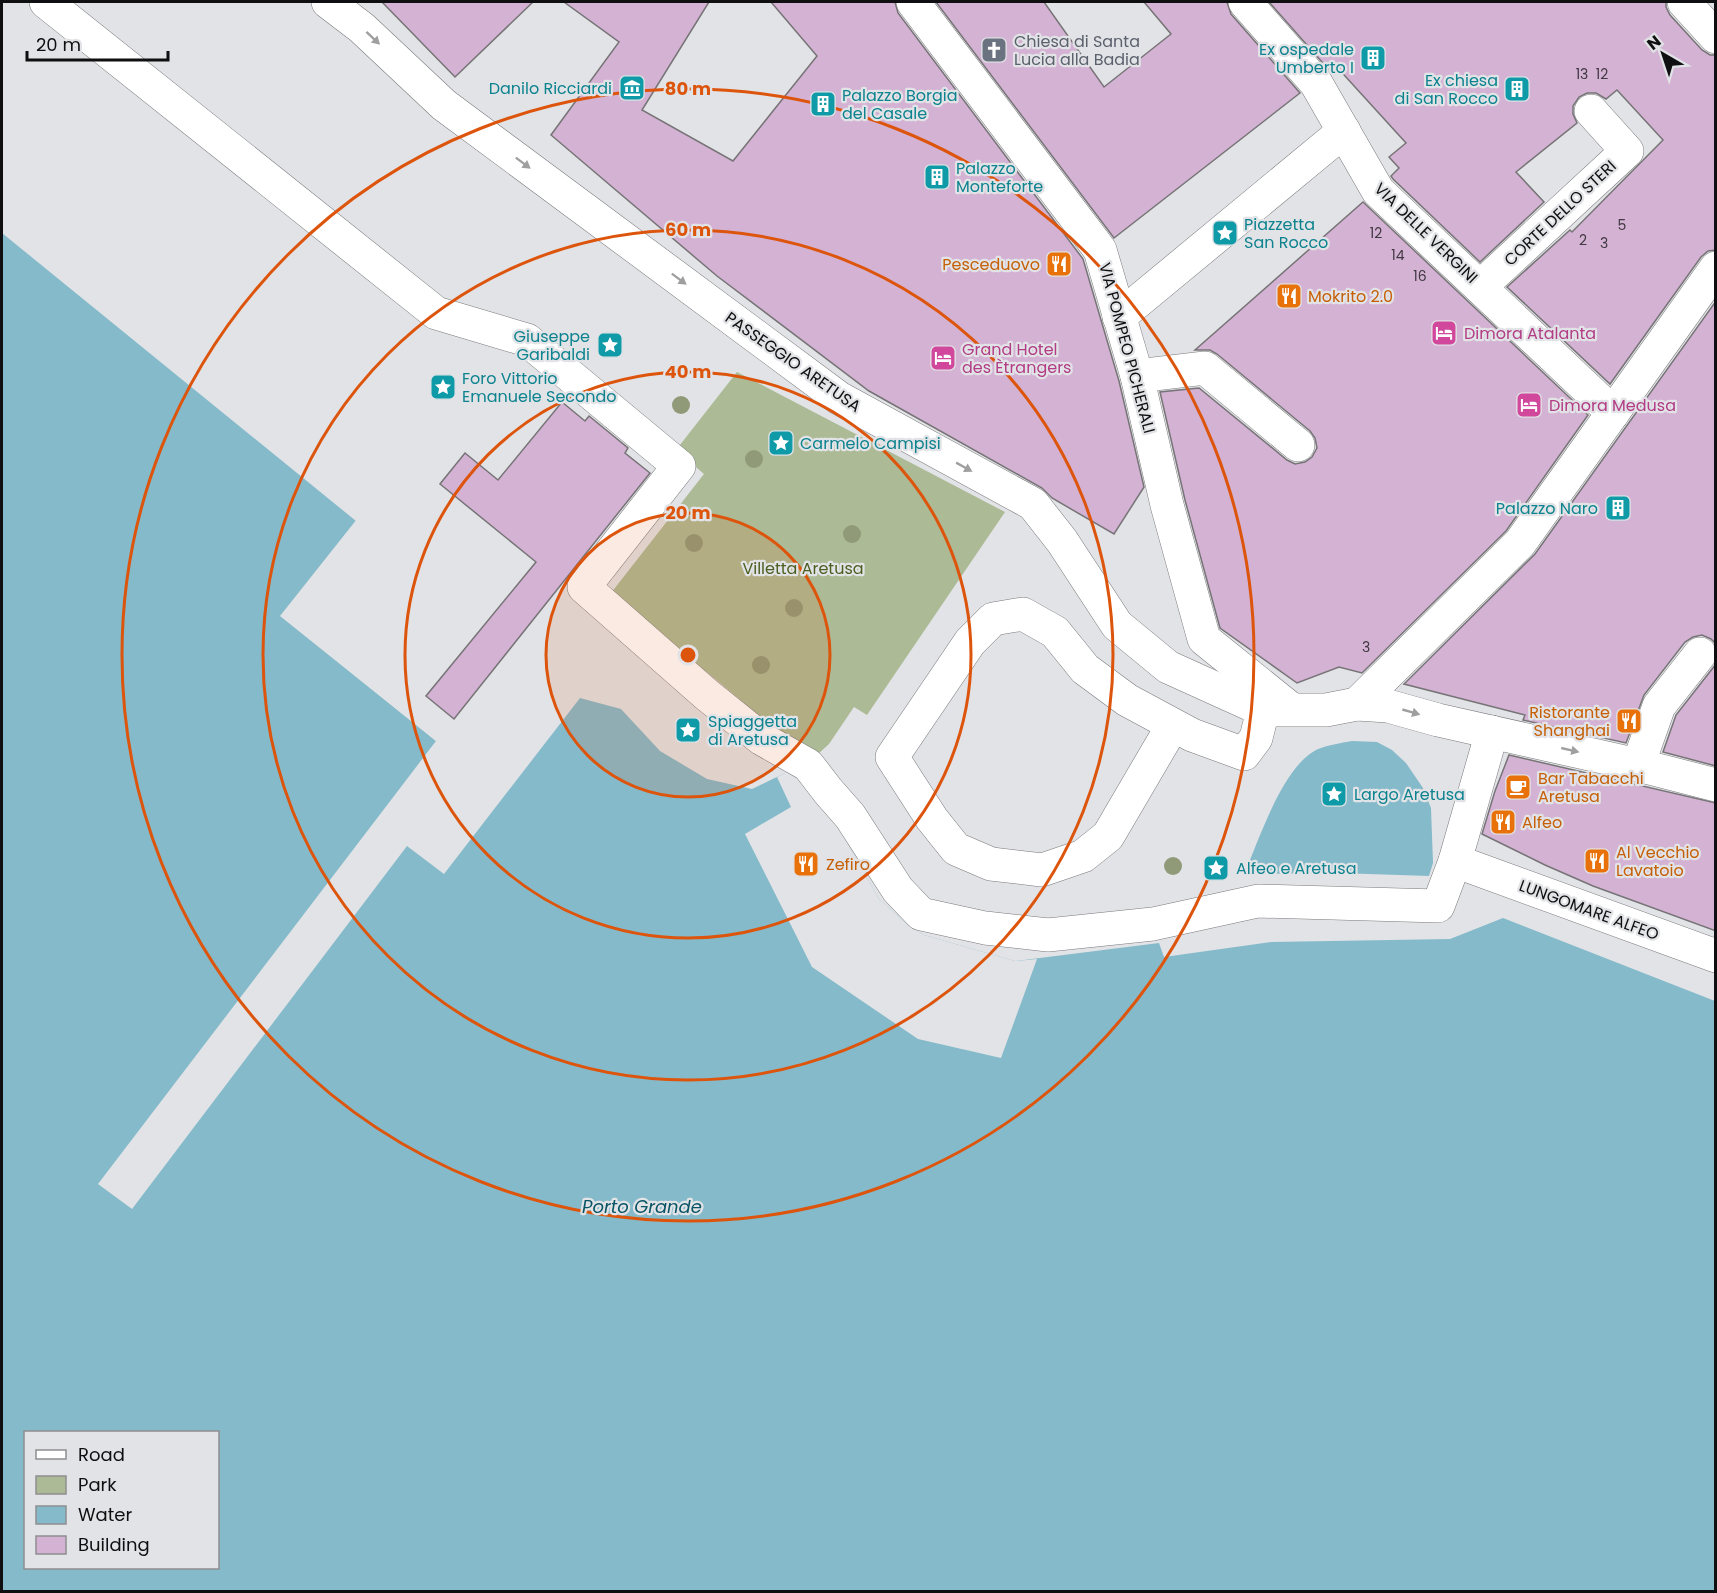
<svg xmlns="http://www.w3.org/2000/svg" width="1717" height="1593" font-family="Poppins,sans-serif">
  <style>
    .green { fill: #acba95 }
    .water { fill: #85baca; fill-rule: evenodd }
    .pier { fill: #e2e3e6 }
    .building { fill: #d4b2d3; stroke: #767476; stroke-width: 1.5 }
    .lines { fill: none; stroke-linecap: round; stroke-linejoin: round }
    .minor-casing { stroke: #7a7a7d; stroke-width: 34 }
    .minor { stroke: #fff; stroke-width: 33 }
    .tree { fill: #909a79 }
    .oneway { fill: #9f9fa0 }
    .ring { fill: none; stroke: #dd550c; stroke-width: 3 }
    .labels { text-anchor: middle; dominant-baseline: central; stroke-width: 4.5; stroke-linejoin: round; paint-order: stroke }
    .number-label { font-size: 14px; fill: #403842 }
    .worship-label { font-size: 16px; fill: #5b616d; stroke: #e2e3e6; text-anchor: start }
    .culture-label { font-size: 16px; fill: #0d838f; stroke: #e2e3e6; text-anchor: start }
    .street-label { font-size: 16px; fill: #0f0f11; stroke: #e2e3e6 }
    .food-label { font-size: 16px; fill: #c56008; stroke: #e2e3e6; text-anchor: start }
    .hotel-label { font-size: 16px; fill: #b23c85; stroke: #e2e3e6; text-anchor: start }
    .park-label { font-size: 16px; fill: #4c5e20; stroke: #e2e3e6 }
    .water-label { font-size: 18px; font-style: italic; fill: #075465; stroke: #e2e3e6 }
    .centre { fill: #dd550c; stroke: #e2e3e6; stroke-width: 3 }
    .ring-label { font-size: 18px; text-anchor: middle; font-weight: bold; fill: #dd550c; stroke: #e2e3e6; stroke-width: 4.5; stroke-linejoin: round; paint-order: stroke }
  </style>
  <rect width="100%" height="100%" fill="#e2e3e6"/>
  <!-- green -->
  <polygon class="green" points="737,372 1005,512 867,715 854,707 829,744 818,754 767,722 611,593 704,474 676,450"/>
  <!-- water -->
  <g class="water">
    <path d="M 2,233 L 356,521 L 281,616 L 436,741 L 98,1184 L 132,1209 L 407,846 L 444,874 L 580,698 L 621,709 L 660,751 L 707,779 L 752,789 L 787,772 L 797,779 L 807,771 L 879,899 L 908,925 L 924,935 L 1015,961 L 1159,943 L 1164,957 L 1271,942 L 1450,939 L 1503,918 L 1715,1001 L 1715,1591 L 2,1591 ZM 26,1432 L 218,1432 L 218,1568 L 26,1568 Z"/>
    <path d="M 1352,741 L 1377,742 L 1392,750 L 1406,763 L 1423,788 L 1431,808 L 1433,863 L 1429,876 L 1338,873 L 1244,874 C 1260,839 1281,769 1316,750 C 1327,745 1341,743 1352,741 Z"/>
  </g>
  <!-- pier -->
  <g class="pier">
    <polygon points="357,519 358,523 285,615 438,739 436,741 280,616"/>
    <polygon points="807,771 879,899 908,925 924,935 1015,961 1037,959 1001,1058 918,1039 812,967 745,834 791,807 777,777 787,772 797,779"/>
  </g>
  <!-- building -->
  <g class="building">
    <polygon points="382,2 533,2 455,77"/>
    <polygon points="564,2 709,2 642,110 733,161 817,56 771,2 895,2 898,13 1083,259 1119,381 1144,487 1114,534 1052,498 1042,488 869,391 717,276 551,135 619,42"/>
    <polygon points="936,2 1044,2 1104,87 1171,34 1144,2 1227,2 1231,14 1300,93 1114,238"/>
    <polygon points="1269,2 1666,2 1666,7 1670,15 1702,50 1710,55 1716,55 1716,250 1708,251 1701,257 1610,384 1507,287 1570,230 1572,232 1663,140 1617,90 1606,99 1596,93 1587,93 1579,97 1573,106 1573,114 1577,123 1516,172 1544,202 1480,262 1393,179 1391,176 1399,168 1389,157 1406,143 1335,65 1329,70"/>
    <polygon points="1363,202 1588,415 1506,531 1362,673 1339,667 1297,683 1220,628 1185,500 1160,392 1199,388 1287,460 1295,464 1305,462 1312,457 1317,448 1315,438 1310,431 1217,354 1210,350 1195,350"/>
    <polygon points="1716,301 1716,644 1711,639 1702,635 1693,637 1685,642 1644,695 1626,743 1523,720 1525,715 1404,684 1535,554"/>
    <polygon points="562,402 585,421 589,416 628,448 625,453 650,473 454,719 426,696 536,562 440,484 465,453 498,480"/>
    <polygon points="1716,664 1716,766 1663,752 1676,715"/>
    <polygon points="1509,755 1716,803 1716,931 1593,886 1545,865 1482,834 1495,791"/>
  </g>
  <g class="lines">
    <!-- minor casing -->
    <g class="minor-casing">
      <g id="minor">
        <polyline points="46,2 436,313 527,340 679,466 584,587 707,695 762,739 808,765 828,791 850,816 898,890 921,914 985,928 1048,935 1153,924 1258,901 1438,906 1455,861 1492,732"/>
        <polyline points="328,2 362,28 444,105 839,398 1033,504 1062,541 1117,625 1168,667 1263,710 1326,710 1357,704 1388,706 1438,720 1638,765 1716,785"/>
        <polyline points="913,2 1100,250 1137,376 1167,505 1204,639 1291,709"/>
        <polyline points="1245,2 1316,83 1378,191 1613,413"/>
        <polyline points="1684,2 1716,37"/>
        <polyline points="1480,287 1627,151 1591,111"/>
        <polyline points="1119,317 1344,131"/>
        <polyline points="1137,376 1205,368 1298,445"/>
        <polyline points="1357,704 1520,543 1716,268"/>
        <polyline points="1173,725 1108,836 1083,856 1042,870 991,864 956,849 932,819 892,757 970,642 993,619 1023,614 1055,632 1085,669 1127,700 1192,735 1244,754 1256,738 1263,710"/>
        <polyline points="1638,765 1659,706 1700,654"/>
        <polyline points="1455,861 1716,956"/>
      </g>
    </g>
    <!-- minor -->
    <use href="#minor" class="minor"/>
  </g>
  <!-- trees -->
  <g class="tree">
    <circle cx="681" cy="405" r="9"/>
    <circle cx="754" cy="459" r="9"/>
    <circle cx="852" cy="534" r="9"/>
    <circle cx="694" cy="543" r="9"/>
    <circle cx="794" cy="608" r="9"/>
    <circle cx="761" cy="665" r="9"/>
    <circle cx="1173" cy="866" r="9"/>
  </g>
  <!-- one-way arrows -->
  <defs><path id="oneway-solid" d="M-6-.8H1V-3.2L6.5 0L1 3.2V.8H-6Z" transform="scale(1.5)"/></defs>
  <g class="oneway">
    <use href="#oneway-solid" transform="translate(373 38) rotate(43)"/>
    <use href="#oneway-solid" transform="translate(523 163) rotate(37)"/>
    <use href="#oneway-solid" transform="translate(679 279) rotate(37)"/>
    <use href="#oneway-solid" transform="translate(964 467) rotate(29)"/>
    <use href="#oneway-solid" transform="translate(1411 712) rotate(16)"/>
    <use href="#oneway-solid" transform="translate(1570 750) rotate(13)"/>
  </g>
  <!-- distance rings -->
  <circle cx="688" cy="655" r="142" fill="#dd550c" fill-opacity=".12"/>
  <g class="ring">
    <circle cx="688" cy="655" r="142"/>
    <circle cx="688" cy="655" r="283"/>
    <circle cx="688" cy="655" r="425"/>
    <circle cx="688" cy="655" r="566"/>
  </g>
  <!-- icons -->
  <defs>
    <g id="church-square" transform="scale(1.35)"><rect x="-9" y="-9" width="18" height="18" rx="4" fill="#6b7280" stroke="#e2e3e6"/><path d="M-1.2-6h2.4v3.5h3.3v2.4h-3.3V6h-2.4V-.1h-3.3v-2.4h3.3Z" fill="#fff"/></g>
    <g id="building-square" transform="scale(1.35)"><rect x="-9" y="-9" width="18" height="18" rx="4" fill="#0f9aa8" stroke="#e2e3e6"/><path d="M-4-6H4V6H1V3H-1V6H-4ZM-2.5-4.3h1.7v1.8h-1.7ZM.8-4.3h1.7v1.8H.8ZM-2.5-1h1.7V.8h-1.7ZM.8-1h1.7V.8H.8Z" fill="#fff"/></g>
    <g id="museum-square" transform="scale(1.35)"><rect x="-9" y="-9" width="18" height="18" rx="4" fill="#0f9aa8" stroke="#e2e3e6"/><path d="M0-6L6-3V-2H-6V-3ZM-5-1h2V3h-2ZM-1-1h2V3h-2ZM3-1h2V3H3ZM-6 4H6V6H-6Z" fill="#fff"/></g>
    <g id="sight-square" transform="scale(1.35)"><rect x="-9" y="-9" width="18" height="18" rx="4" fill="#0f9aa8" stroke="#e2e3e6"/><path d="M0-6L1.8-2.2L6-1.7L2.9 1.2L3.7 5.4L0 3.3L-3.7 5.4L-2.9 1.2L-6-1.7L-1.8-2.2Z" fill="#fff"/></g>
    <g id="restaurant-square" transform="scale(1.35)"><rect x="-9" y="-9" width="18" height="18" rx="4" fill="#e8710a" stroke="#e2e3e6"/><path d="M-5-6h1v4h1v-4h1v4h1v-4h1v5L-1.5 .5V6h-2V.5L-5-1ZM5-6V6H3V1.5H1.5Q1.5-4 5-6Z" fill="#fff"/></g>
    <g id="hotel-square" transform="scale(1.35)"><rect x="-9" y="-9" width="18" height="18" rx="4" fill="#d1479c" stroke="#e2e3e6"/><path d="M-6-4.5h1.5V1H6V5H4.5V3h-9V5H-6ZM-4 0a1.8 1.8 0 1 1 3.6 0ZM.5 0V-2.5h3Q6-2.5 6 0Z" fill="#fff"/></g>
    <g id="cafe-square" transform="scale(1.35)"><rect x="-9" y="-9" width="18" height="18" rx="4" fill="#e8710a" stroke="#e2e3e6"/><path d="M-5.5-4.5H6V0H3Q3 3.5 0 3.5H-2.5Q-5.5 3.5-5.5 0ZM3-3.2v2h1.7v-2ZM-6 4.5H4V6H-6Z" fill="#fff"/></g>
  </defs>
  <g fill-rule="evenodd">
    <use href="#church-square" x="994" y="50"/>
    <use href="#building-square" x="1373" y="58"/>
    <use href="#museum-square" x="632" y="88"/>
    <use href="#building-square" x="1517" y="89"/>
    <use href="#building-square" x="823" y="104"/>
    <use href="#building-square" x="937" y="177"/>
    <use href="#sight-square" x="1225" y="233"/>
    <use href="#restaurant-square" x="1059" y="264"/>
    <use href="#restaurant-square" x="1289" y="296"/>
    <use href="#hotel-square" x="1444" y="333"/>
    <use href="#sight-square" x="610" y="345"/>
    <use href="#hotel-square" x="943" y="358"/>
    <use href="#sight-square" x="443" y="387"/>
    <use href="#hotel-square" x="1529" y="405"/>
    <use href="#sight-square" x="781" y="443"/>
    <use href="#building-square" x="1618" y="508"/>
    <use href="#restaurant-square" x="1629" y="721"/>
    <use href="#sight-square" x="688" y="730"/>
    <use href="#cafe-square" x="1518" y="787"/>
    <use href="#sight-square" x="1334" y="794"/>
    <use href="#restaurant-square" x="1503" y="822"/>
    <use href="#restaurant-square" x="1597" y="861"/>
    <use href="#restaurant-square" x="806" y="864"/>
    <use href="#sight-square" x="1216" y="868"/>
  </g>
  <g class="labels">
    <!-- number labels -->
    <g class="number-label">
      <text x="1582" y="74">13</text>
      <text x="1602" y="74">12</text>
      <text x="1622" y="225">5</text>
      <text x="1376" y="233">12</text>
      <text x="1583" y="240">2</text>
      <text x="1604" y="243">3</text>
      <text x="1398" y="255">14</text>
      <text x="1420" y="276">16</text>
      <text x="1366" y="647">3</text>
    </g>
    <!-- worship labels -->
    <g class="worship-label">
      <text x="1014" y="41">Chiesa di Santa<tspan x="1014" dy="18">Lucia alla Badia</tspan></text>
    </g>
    <!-- culture labels -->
    <g class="culture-label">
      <text x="1354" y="49" text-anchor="end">Ex ospedale<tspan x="1354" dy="18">Umberto I</tspan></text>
      <text x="1498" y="80" text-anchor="end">Ex chiesa<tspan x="1498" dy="18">di San Rocco</tspan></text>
      <text x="612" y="88" text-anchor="end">Danilo Ricciardi</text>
      <text x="842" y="95">Palazzo Borgia<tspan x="842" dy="18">del Casale</tspan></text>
      <text x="956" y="168">Palazzo<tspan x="956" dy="18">Monteforte</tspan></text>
      <text x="1244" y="224">Piazzetta<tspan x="1244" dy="18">San Rocco</tspan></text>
      <text x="590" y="336" text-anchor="end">Giuseppe<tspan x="590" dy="18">Garibaldi</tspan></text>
      <text x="462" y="378">Foro Vittorio<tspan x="462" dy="18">Emanuele Secondo</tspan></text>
      <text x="800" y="443">Carmelo Campisi</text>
      <text x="1598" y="508" text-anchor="end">Palazzo Naro</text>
      <text x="708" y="721">Spiaggetta<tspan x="708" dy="18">di Aretusa</tspan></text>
      <text x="1354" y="794">Largo Aretusa</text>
      <text x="1236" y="868">Alfeo e Aretusa</text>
    </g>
    <!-- street labels -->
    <g class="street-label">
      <text transform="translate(1560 213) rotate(-43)">CORTE DELLO STERI</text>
      <text transform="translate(1426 233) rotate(44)">VIA DELLE VERGINI</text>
      <text transform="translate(1127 348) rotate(75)">VIA POMPEO PICHERALI</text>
      <text transform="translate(793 362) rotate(35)">PASSEGGIO ARETUSA</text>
      <text transform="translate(1589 910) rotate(20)">LUNGOMARE ALFEO</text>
    </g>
    <!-- food labels -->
    <g class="food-label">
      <text x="1040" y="264" text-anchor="end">Pesceduovo</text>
      <text x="1308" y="296">Mokrito 2.0</text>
      <text x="1610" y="712" text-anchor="end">Ristorante<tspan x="1610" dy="18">Shanghai</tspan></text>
      <text x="1538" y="778">Bar Tabacchi<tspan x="1538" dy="18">Aretusa</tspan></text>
      <text x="1522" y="822">Alfeo</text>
      <text x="1616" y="852">Al Vecchio<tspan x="1616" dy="18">Lavatoio</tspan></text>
      <text x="826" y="864">Zefiro</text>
    </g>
    <!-- hotel labels -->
    <g class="hotel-label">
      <text x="1464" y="333">Dimora Atalanta</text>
      <text x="962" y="349">Grand Hotel<tspan x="962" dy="18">des Ètrangers</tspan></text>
      <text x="1549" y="405">Dimora Medusa</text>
    </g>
    <!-- park labels -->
    <g class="park-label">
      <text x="803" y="568">Villetta Aretusa</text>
    </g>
    <!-- water labels -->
    <g class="water-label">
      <text x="642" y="1206">Porto Grande</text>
    </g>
  </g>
  <circle cx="688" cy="655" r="9" class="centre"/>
  <g class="ring-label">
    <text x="688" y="95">80 m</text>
    <text x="688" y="236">60 m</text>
    <text x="688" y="378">40 m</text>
    <text x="688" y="519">20 m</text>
  </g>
  <!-- border -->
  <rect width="1717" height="1593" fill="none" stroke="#0f0f11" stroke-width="6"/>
  <!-- legend -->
  <rect x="24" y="1431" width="195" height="138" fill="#e2e3e6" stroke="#8e8e91" stroke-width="1.5"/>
  <rect x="36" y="1450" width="30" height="9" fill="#ffffff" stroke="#8e8e91" stroke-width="1.5"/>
  <text x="78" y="1461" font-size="18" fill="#0f0f11">Road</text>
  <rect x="36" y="1476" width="30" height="18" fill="#acba95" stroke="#8e8e91" stroke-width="1.5"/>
  <text x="78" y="1491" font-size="18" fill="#0f0f11">Park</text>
  <rect x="36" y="1506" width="30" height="18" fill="#85baca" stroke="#8e8e91" stroke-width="1.5"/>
  <text x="78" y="1521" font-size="18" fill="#0f0f11">Water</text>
  <rect x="36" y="1536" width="30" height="18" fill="#d4b2d3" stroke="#8e8e91" stroke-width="1.5"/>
  <text x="78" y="1551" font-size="18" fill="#0f0f11">Building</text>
  <!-- north arrow -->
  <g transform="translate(1663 54) rotate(321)" stroke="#e2e3e6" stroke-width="4.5" paint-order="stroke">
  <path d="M0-4.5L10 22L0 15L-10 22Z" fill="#0f0f11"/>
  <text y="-9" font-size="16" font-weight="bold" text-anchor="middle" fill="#0f0f11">N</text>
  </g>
  <!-- scale -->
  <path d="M27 51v9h141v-9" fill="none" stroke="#0f0f11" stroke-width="3"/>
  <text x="36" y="51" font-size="18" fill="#0f0f11" stroke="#e2e3e6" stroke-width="4.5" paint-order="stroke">20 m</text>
</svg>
